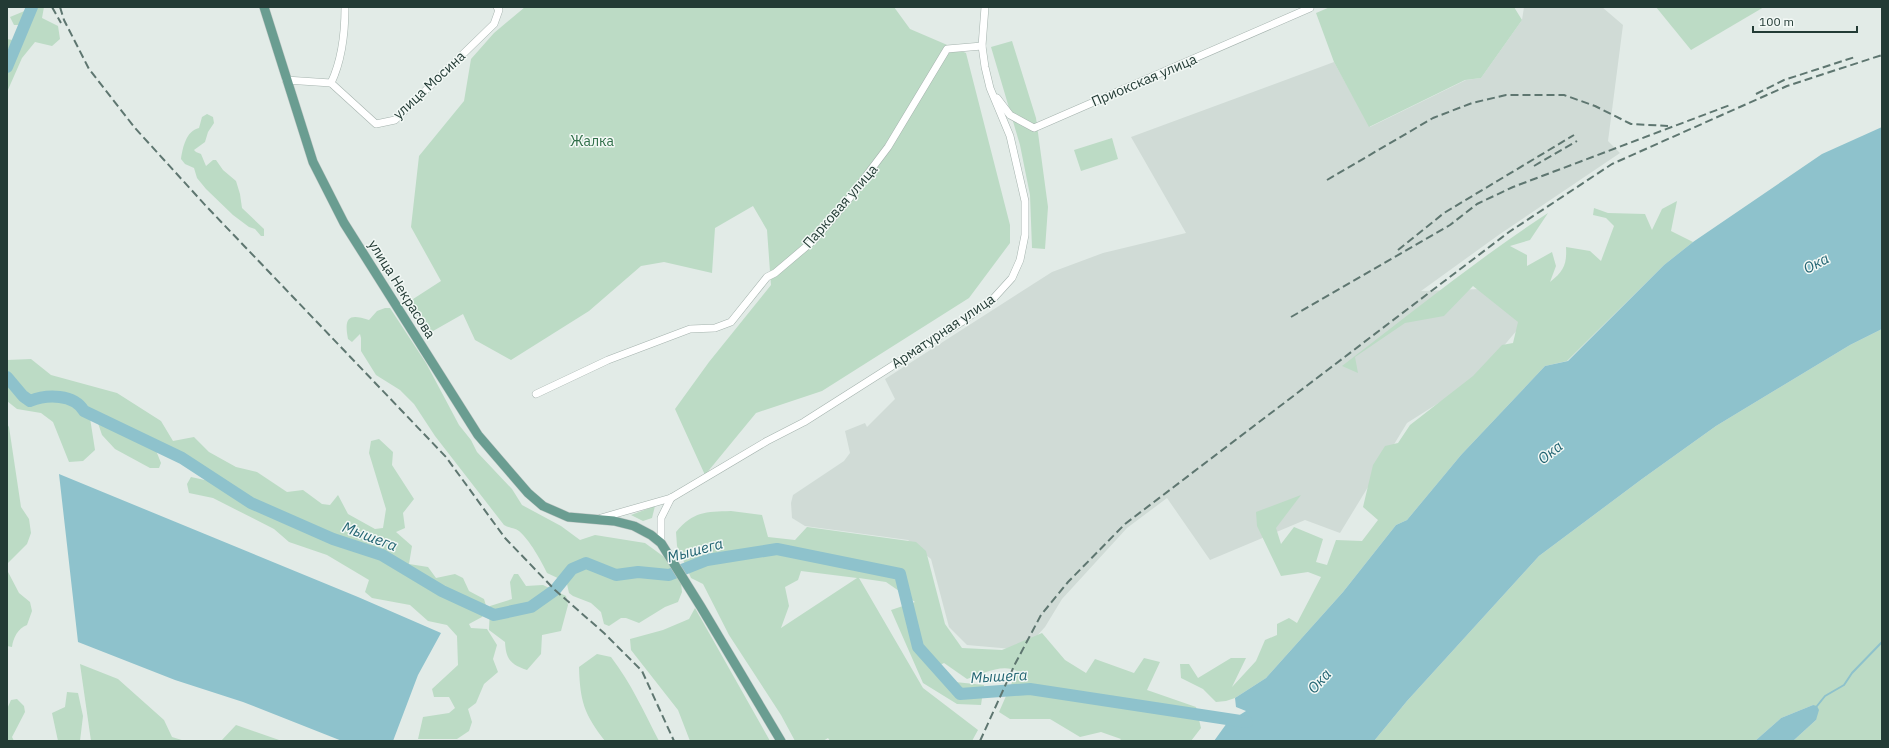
<svg xmlns="http://www.w3.org/2000/svg" width="1889" height="748" font-family="'IBM Plex Sans',sans-serif">
  <style>
    .built { fill: #d0dbd6 }
    .green { fill: #bcdbc5; fill-rule: evenodd }
    .water { fill: #8ec2cc }
    .lines { fill: none; stroke-linecap: round; stroke-linejoin: round }
    .stream { stroke: #8ec2cc; stroke-width: 2 }
    .river { stroke: #8ec2cc; stroke-width: 12 }
    .minor-casing { stroke: #a5b3ae; stroke-width: 8 }
    .major-casing { stroke: #c1c8c6; stroke-width: 10 }
    .minor { stroke: #fff; stroke-width: 7 }
    .major { stroke: #6a9d91; stroke-width: 9 }
    .rail { stroke: #5e7670; stroke-width: 2; stroke-dasharray: 8 4; stroke-linecap: butt }
    .labels { text-anchor: middle; dominant-baseline: central; stroke-width: 3; stroke-linejoin: round; paint-order: stroke }
    .street-label { font-size: 14px; fill: #233b35; stroke: #f2f8f5 }
    .park-label { font-size: 14px; fill: #306f49; stroke: #f2f8f5 }
    .water-label { font-size: 15px; font-style: italic; fill: #226472; stroke: #f2f8f5 }
  </style>
  <rect width="100%" height="100%" fill="#e2ebe7"/>
  <!-- built -->
  <polygon class="built" points="1524,7 1602,7 1623,25 1608,141 1620,153 1500,234 1421,291 1482,289 1523,323 1475,380 1407,423 1340,533 1305,520 1210,560 1167,498 1127,528 1062,599 1045,627 1024,650 967,645 949,627 931,559 908,540 805,526 792,518 791,503 793,495 844,461 850,453 845,431 865,423 867,427 895,399 885,379 1052,272 1103,253 1186,233 1131,137 1334,62 1370,127 1466,80 1481,78 1522,20"/>
  <!-- green -->
  <g class="green">
    <polygon points="27,7 44,7 42,18 58,26 60,39 52,46 35,42 22,58 7,92 7,63 11,51 7,47 7,39 18,41 27,34 27,25 14,25 10,17 27,10"/>
    <polygon points="525,7 894,7 910,29 966,53 1010,225 1010,243 969,298 822,391 756,413 705,475 675,409 709,362 771,285 767,230 753,206 715,228 712,273 664,262 641,266 589,311 511,360 475,340 463,314 426,335 410,301 441,281 411,227 419,156 464,101 471,59 494,33"/>
    <polygon points="1330,7 1514,7 1522,20 1481,78 1465,80 1369,127 1334,62 1316,13"/>
    <polygon points="1656,7 1764,7 1691,50"/>
    <polygon points="1012,41 1036,118 1048,207 1045,249 1032,248 1030,195 1020,145 991,47"/>
    <path d="M 207,114 L 213,117 L 214,123 L 208,132 L 205,142 L 194,150 L 196,152 L 201,154 L 206,166 L 213,160 L 216,160 L 223,170 L 236,181 L 240,194 L 242,208 L 264,229 L 264,236 L 261,236 L 255,229 L 249,227 L 233,215 L 206,189 L 197,178 L 194,168 L 185,164 L 181,159 C 183,147 186,131 199,128 L 202,117 Z"/>
    <polygon points="1112,138 1118,159 1081,171 1074,150"/>
    <path d="M 1677,201 L 1671,231 L 1693,242 L 1664,265 L 1567,361 L 1545,366 L 1461,455 L 1407,520 L 1396,525 L 1343,592 L 1266,678 L 1235,698 L 1226,701 L 1216,702 L 1203,689 L 1181,678 L 1180,664 L 1189,664 L 1198,678 L 1231,658 L 1246,658 L 1232,687 L 1256,661 L 1265,640 L 1277,635 L 1277,624 L 1289,618 L 1297,623 L 1321,577 L 1308,572 L 1281,576 L 1257,526 L 1256,512 L 1301,495 L 1276,528 L 1281,544 L 1294,527 L 1323,539 L 1316,562 L 1327,565 L 1336,540 L 1362,541 L 1378,520 L 1363,507 L 1373,465 L 1385,446 L 1398,443 L 1410,425 L 1473,376 L 1502,345 L 1513,343 L 1518,322 L 1473,286 L 1444,316 L 1405,323 L 1355,357 L 1358,373 L 1342,366 C 1410,314 1476,260 1548,213 L 1530,240 L 1510,246 L 1527,255 L 1527,266 L 1552,252 L 1556,266 L 1550,282 C 1564,271 1567,264 1566,247 L 1590,251 L 1601,261 L 1614,226 L 1606,218 L 1593,215 L 1594,208 L 1608,213 L 1645,214 L 1652,230 L 1662,209 Z"/>
    <path d="M 385,308 L 390,308 L 426,363 L 459,425 L 471,440 L 477,452 L 512,489 L 522,505 L 561,526 L 580,540 L 595,535 L 645,543 L 667,559 L 681,583 L 682,592 L 678,602 L 665,607 L 639,623 L 626,618 L 621,618 L 609,626 L 604,624 L 601,612 L 591,603 L 573,596 L 569,593 L 567,584 L 564,581 L 547,573 C 542,562 529,539 519,531 C 515,528 509,528 504,525 L 435,436 L 414,404 L 400,390 L 376,375 L 361,351 L 361,338 L 360,334 L 352,342 L 348,339 C 344,318 348,313 369,320 L 377,311 Z"/>
    <polygon points="1882,329 1882,741 1793,741 1816,720 1813,705 1781,718 1755,741 1374,741 1407,701 1539,556 1642,479 1716,426 1850,345"/>
    <polygon points="31,359 51,375 117,393 161,421 173,441 194,437 209,452 236,467 257,472 287,492 303,490 322,504 330,505 338,495 348,514 375,529 383,528 386,509 369,453 371,441 379,439 393,452 392,465 414,499 403,513 405,528 396,532 412,546 409,564 428,567 436,578 455,574 463,578 469,591 484,599 487,609 482,617 469,624 471,628 487,629 497,645 493,659 498,672 484,684 476,703 468,709 472,722 469,731 457,739 418,739 423,717 449,713 455,708 449,697 434,697 432,689 458,665 457,636 447,625 428,621 410,605 372,598 365,592 369,580 327,555 289,542 274,529 213,498 189,493 187,484 191,477 223,484 214,474 178,450 155,448 161,463 159,468 150,468 115,449 102,435 98,423 90,418 95,450 83,461 69,462 53,422 41,413 17,409 7,401 7,360"/>
    <polygon points="7,424 9,427 21,507 29,519 31,533 27,544 7,564"/>
    <polygon points="655,506 652,518 643,521 631,515"/>
    <path d="M 731,511 L 762,515 L 768,537 L 795,540 L 807,527 L 916,542 L 926,551 L 945,624 L 962,648 L 1002,650 L 1042,633 L 1065,660 L 1086,673 L 1095,659 L 1134,673 L 1144,658 L 1160,662 L 1147,690 L 1196,707 L 1201,728 L 1191,741 L 1119,741 L 1121,739 L 1101,732 L 1080,737 L 1050,719 L 1010,719 L 999,712 L 1017,671 C 1002,663 982,674 967,679 L 944,663 L 936,667 L 955,682 L 984,685 L 981,705 L 957,704 L 923,683 L 891,610 L 915,602 L 886,582 L 859,578 L 923,688 L 978,730 L 972,741 L 830,741 L 828,738 L 823,741 L 795,741 L 781,715 L 729,635 L 703,584 L 691,578 L 677,546 L 676,532 C 694,511 705,512 731,511 ZM 801,571 L 857,578 L 781,628 L 789,606 L 785,587 L 798,580 Z"/>
    <path d="M 7,570 L 19,593 L 30,602 L 32,611 L 27,625 C 18,628 13,638 12,647 L 7,646 Z"/>
    <path d="M 514,574 L 518,574 L 526,586 L 543,585 L 566,596 L 568,605 L 561,631 L 542,635 L 541,654 L 527,670 C 510,664 506,659 505,642 L 489,630 L 490,606 L 512,599 L 510,582 Z"/>
    <polygon points="695,608 770,741 690,741 678,710 631,650 630,639 663,630 689,619"/>
    <path d="M 597,654 L 611,657 C 631,683 644,712 659,741 L 605,741 C 584,714 580,701 579,667 Z"/>
    <polygon points="80,664 118,679 164,720 172,737 185,741 91,741"/>
    <polygon points="67,692 78,693 83,716 80,741 58,741 52,713 65,707"/>
    <polygon points="17,699 24,706 25,712 12,737 14,741 7,741 7,709 11,700"/>
    <polygon points="236,725 282,741 221,741"/>
  </g>
  <!-- water -->
  <g class="water">
    <polygon points="1882,127 1882,329 1850,345 1716,426 1642,479 1539,556 1407,701 1374,741 1214,741 1227,723 1246,711 1236,707 1235,698 1266,678 1343,592 1396,525 1407,520 1461,455 1545,366 1568,361 1664,265 1693,242 1822,154"/>
    <polygon points="59,474 358,597 441,633 418,675 393,741 342,741 243,702 175,680 78,642"/>
    <polygon points="1813,705 1817,706 1819,710 1816,720 1793,741 1755,741 1781,718"/>
  </g>
  <g class="lines">
    <!-- stream -->
    <polyline class="stream" points="1817,706 1825,696 1844,685 1852,673 1882,642"/>
    <!-- river -->
    <g class="river">
      <polyline points="7,67 32,7"/>
      <path d="M 7,377 L 23,396 L 30,401 C 47,394 74,394 84,411 L 182,458 L 251,503 L 333,539 L 382,555 L 442,591 L 494,615 L 531,607 L 555,590 L 572,569 L 586,563 L 616,575 L 638,572 L 669,575 L 707,560 L 777,549 L 900,574 L 918,647 L 960,694 L 1030,689 L 1247,722"/>
    </g>
    <!-- minor casing -->
    <g class="minor-casing">
      <g id="minor">
        <path d="M 345,7 C 345,33 342,60 331,83 L 376,124 L 395,120 L 494,24 L 499,10 L 497,7"/>
        <polyline points="286,80 331,83"/>
        <polyline points="997,98 1010,115 1034,128 1310,8"/>
        <polyline points="536,394 608,360 690,329 715,328 731,322 767,277 775,273 814,240 845,204 888,147 947,49 982,46"/>
        <polyline points="601,518 671,498 767,441 804,422 963,321 992,300 1012,278 1020,260 1025,235 1025,201 1010,136 990,88 985,67 982,46 985,7"/>
        <polyline points="661,543 661,518 671,498"/>
      </g>
    </g>
    <!-- major casing -->
    <g class="major-casing">
      <polyline id="major" points="264,7 313,162 344,223 478,435 528,493 543,506 568,517 614,521 634,526 651,535 661,543 701,607 781,741"/>
    </g>
    <!-- minor -->
    <use href="#minor" class="minor"/>
    <!-- major -->
    <use href="#major" class="major"/>
    <!-- rail -->
    <g class="rail">
      <polyline points="52,7 61,23"/>
      <polyline points="60,7 64,20 89,69 135,128 206,206 446,457 505,538 555,590 604,633 642,671 674,741"/>
      <polyline points="1756,94 1784,80 1855,57"/>
      <polyline points="1534,166 1577,141"/>
      <polyline points="1327,180 1433,118 1472,103 1506,95 1564,95 1595,106 1631,124 1668,126"/>
      <polyline points="1398,250 1444,213 1574,135"/>
      <polyline points="1291,317 1450,225 1477,204 1513,187 1730,105"/>
      <polyline points="980,741 1015,664 1041,615 1068,582 1125,524 1509,232 1612,164 1787,86 1882,55"/>
    </g>
  </g>
  <g class="labels">
    <!-- street labels -->
    <g class="street-label">
      <text transform="translate(1144 80) rotate(-23)">Приокская улица</text>
      <text transform="translate(429 85) rotate(-43)">улица Мосина</text>
      <text transform="translate(840 206) rotate(-49)">Парковая улица</text>
      <text transform="translate(402 289) rotate(58)">улица Некрасова</text>
      <text transform="translate(943 331) rotate(-34)">Арматурная улица</text>
    </g>
    <!-- park labels -->
    <g class="park-label">
      <text x="592" y="141">Жалка</text>
    </g>
    <!-- water labels -->
    <g class="water-label">
      <text transform="translate(1816 263) rotate(-27)">Ока</text>
      <text transform="translate(1550 452) rotate(-39)">Ока</text>
      <text transform="translate(370 536) rotate(21)">Мышега</text>
      <text transform="translate(695 550) rotate(-15)">Мышега</text>
      <text transform="translate(999 676) rotate(-3)">Мышега</text>
      <text transform="translate(1319 681) rotate(-48)">Ока</text>
    </g>
  </g>
  <!-- border -->
  <rect width="1889" height="748" fill="none" stroke="#233b35" stroke-width="16"/>
  <!-- scale -->
  <path d="M1753 26v6h104v-6" fill="none" stroke="#233b35" stroke-width="2"/>
  <text x="1759" y="26" font-size="12" fill="#233b35" stroke="#f2f8f5" stroke-width="3" paint-order="stroke">100 m</text>
</svg>
